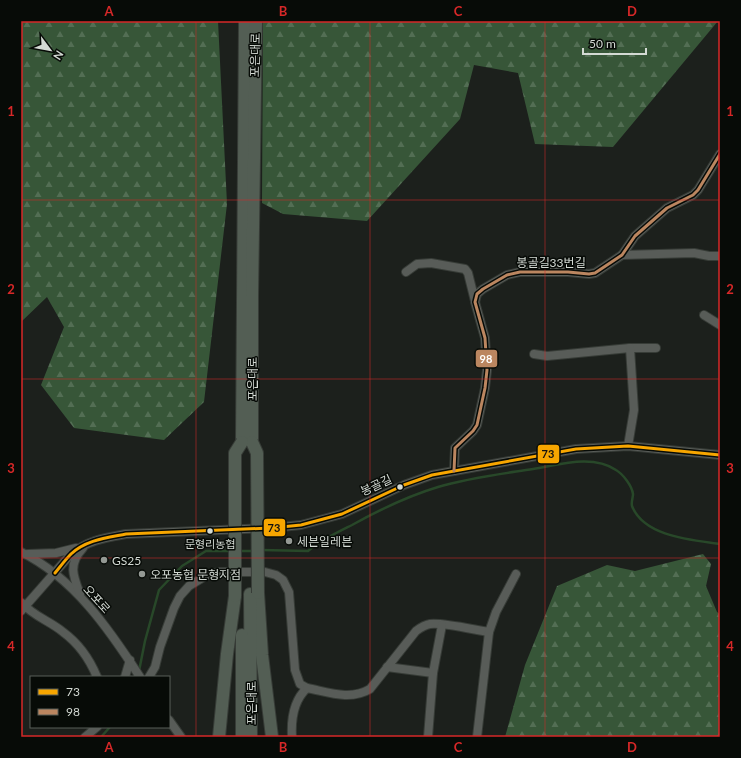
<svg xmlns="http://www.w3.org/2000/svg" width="741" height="758" font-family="Lato,'Noto Sans KR',sans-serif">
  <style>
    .forest { fill: url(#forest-firs) }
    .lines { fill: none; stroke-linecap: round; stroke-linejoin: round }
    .stream { stroke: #284829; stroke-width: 2.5 }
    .minor-casing { stroke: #373c37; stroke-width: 10 }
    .highway-casing { stroke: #373c37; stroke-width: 14 }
    .minor { stroke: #585c58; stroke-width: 8 }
    .highway { stroke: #535e54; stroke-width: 12 }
    .highway-bridge-casing { stroke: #373c37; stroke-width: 14; stroke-linecap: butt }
    .highway-bridge { stroke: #535e54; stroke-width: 12 }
    .bus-1-casing { stroke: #070b07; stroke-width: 6 }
    .bus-2-casing { stroke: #070b07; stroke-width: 6 }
    .bus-1 { stroke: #f7a600; stroke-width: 3 }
    .bus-2 { stroke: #bb8660; stroke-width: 3 }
    .grid { fill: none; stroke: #d62828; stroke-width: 1; stroke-opacity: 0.55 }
    .bus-dot { fill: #d4dad4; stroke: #070b07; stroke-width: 1.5 }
    .poi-dot { fill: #949994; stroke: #070b07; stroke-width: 1.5 }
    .labels { text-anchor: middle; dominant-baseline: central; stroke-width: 3; stroke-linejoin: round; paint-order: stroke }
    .bus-label { font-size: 11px; fill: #d4dad4; stroke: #070b07 }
    .street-label { font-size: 12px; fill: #d4dad4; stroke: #070b07 }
    .poi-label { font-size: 12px; fill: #d4dad4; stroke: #070b07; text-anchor: start }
    .line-badge { stroke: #070b07; stroke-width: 1.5 }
    .badge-label { font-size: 11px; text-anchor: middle; font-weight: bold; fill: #fff }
    .pale-badge-label { font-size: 11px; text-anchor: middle; font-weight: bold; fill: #111 }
    .neatline { fill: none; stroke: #d62828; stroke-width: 1.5 }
    .grid-label { font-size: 13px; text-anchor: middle; font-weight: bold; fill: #d62828 }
  </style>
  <defs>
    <pattern id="forest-firs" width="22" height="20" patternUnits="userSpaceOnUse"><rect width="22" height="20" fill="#375638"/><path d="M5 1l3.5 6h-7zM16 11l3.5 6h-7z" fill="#536e54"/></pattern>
  </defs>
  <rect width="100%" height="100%" fill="#1c201c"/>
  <!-- forest -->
  <g class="forest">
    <polygon points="21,21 218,21 227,204 204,402 164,440 74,428 41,385 64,327 47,297 21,322"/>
    <polygon points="263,21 718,21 613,147 535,144 518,73 474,65 460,119 367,221 283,214 262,203"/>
    <polygon points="703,554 711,564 706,586 717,612 720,614 720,737 505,737 525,665 557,586 607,565 635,571"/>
  </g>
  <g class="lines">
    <!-- stream -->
    <g class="stream">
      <path d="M 261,550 L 308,551 C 321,540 336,533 352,525 C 379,510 408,496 438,487 C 468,478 501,474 533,469 C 559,465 592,454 616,470 C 623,474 632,486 633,494 C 633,498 631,502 632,506 C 644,537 693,540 720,544"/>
      <polyline points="239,551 254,551"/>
      <polyline points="139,671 145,641 159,590 182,566 206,551 232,551"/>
      <polyline points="101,737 110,727"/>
    </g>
    <!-- minor casing -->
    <g class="minor-casing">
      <g id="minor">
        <polyline points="622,255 694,253 709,256 720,256"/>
        <polyline points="406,272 417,264 431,263 465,269 468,273 475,301"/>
        <polyline points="704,315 720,325"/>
        <polyline points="534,354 547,356 630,348 656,348"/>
        <polyline points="628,446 634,410 630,348"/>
        <polyline points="454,471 455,448 473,431 477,425 485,388 487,370 485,338 475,302 477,294 483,289 507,275 520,272 568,272 589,274 595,273 622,255 635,236 667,208 693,195 698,190 720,154"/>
        <path d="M 21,552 C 74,578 109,629 140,677"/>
        <polyline points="28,554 56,553 76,548"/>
        <path d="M 80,594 C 73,576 68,564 83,548"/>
        <path d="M 22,603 C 33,616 50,621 63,632 C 78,643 90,660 97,677"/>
        <path d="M 21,611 L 71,554 C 89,540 104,538 126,534 L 271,528 L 301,525 L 342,514 L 404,485 L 432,475 L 576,449 L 628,446 L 720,455"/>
        <polyline points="387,667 433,673"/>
        <polyline points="125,677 130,660"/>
        <path d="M 149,677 L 155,667 L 160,647 L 174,608 L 180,596 L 189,586 L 207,575 L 219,572 L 265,572 L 276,575 L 283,580 L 289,592 L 295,670 L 300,684 L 307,688 C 294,700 291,720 292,737"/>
        <path d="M 307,688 C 328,692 350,701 370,689 L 416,631 C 420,628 424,625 430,624 C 442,622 475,630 489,632"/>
        <polyline points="169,720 181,737"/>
        <polyline points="85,737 97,727"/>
        <polyline points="428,737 433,673 442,625"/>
        <polyline points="477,737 489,632 496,612 516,574"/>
      </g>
    </g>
    <!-- highway casing -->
    <g class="highway-casing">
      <g id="highway">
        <polyline points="242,442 245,21"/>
        <polyline points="252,442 252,297 256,21"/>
        <polyline points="258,593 262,655 272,737"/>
        <polyline points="250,594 251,737"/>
        <polyline points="242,635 242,737"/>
        <polyline points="219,737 227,654 235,596"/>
      </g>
    </g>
    <!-- minor -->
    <use href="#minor" class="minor"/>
    <!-- highway -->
    <use href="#highway" class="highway"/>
    <!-- highway-bridge casing -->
    <g class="highway-bridge-casing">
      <g id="highway-bridge">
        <polyline points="252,442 257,453 258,593"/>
        <polyline points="235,596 235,453 242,442"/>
      </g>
    </g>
    <!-- highway-bridge -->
    <use href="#highway-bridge" class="highway-bridge"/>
    <!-- bus-1 casing -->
    <g class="bus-1-casing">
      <path id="bus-1" d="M 55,573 C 60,567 65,560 71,554 C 86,540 106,538 126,534 L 271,528 L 301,525 L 342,514 L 404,485 L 432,475 L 576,449 L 628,446 L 720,455"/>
    </g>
    <!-- bus-2 casing -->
    <g class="bus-2-casing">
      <polyline id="bus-2" points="454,471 455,448 473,431 477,425 485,388 487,370 485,338 475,302 477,294 483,289 507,275 520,272 568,272 589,274 595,273 622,255 635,236 667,208 693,195 698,190 720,154"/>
    </g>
    <!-- bus-1 -->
    <use href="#bus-1" class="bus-1"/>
    <!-- bus-2 -->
    <use href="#bus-2" class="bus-2"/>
  </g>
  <!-- grid -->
  <path class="grid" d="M 196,21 L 196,737M 370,21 L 370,737M 545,21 L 545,737M 21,200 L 720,200M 21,379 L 720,379M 21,558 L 720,558"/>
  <!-- markers -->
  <g class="bus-dot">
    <circle cx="400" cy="487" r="3.5"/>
    <circle cx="210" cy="531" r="3.5"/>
  </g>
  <g class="poi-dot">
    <circle cx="289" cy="541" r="4"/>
    <circle cx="104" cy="560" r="4"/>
    <circle cx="142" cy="574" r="4"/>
  </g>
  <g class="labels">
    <!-- bus labels -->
    <g class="bus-label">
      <text x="210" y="543">문형리농협</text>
    </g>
    <!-- street labels -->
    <g class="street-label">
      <text transform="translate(255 55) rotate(-89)">포은대로</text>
      <text x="551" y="262">봉골길33번길</text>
      <text transform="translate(252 379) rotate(-90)">포은대로</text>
      <text transform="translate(376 485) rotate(-25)">봉골길</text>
      <text transform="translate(97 599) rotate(48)">오포로</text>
      <text transform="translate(251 703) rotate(-90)">포은대로</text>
    </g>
    <!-- poi labels -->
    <g class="poi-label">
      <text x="297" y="541">세븐일레븐</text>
      <text x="112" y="560">GS25</text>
      <text x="150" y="574">오포농협 문형지점</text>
    </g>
  </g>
  <g class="line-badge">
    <rect x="475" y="349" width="23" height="19" rx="4" fill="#bb8660"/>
    <rect x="537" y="444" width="23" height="20" rx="4" fill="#f7a600"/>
    <rect x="263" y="518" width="23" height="19" rx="4" fill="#f7a600"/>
  </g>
  <g class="badge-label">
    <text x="486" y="363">98</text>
  </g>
  <g class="pale-badge-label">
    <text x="548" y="458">73</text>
    <text x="274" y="532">73</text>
  </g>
  <!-- border -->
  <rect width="741" height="758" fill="none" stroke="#070b07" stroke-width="44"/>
  <!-- legend -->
  <rect x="30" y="676" width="140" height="52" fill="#070b07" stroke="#595e59"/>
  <rect x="38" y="689" width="20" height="6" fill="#f7a600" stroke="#595e59"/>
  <text x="66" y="696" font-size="12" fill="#d4dad4">73</text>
  <rect x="38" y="709" width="20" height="6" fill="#bb8660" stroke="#595e59"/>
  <text x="66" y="716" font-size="12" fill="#d4dad4">98</text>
  <!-- north arrow -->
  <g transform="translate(50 50) rotate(122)" stroke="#070b07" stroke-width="3" paint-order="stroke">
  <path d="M0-3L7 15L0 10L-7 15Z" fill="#d4dad4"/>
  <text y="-6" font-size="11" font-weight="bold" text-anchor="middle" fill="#d4dad4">N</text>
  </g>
  <!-- scale -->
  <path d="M583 48v6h63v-6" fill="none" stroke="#d4dad4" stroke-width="2"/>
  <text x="589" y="48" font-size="12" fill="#d4dad4" stroke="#070b07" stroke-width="3" paint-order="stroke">50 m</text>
  <rect x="22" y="22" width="697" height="714" class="neatline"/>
  <g class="grid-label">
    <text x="109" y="16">A</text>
    <text x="283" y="16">B</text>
    <text x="458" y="16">C</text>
    <text x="632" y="16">D</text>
    <text x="11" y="116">1</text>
    <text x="730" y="116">1</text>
    <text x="11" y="294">2</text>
    <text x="730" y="294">2</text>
    <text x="11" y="473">3</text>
    <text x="730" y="473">3</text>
    <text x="11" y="651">4</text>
    <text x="730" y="651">4</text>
    <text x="109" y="752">A</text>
    <text x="283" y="752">B</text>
    <text x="458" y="752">C</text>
    <text x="632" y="752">D</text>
  </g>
</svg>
